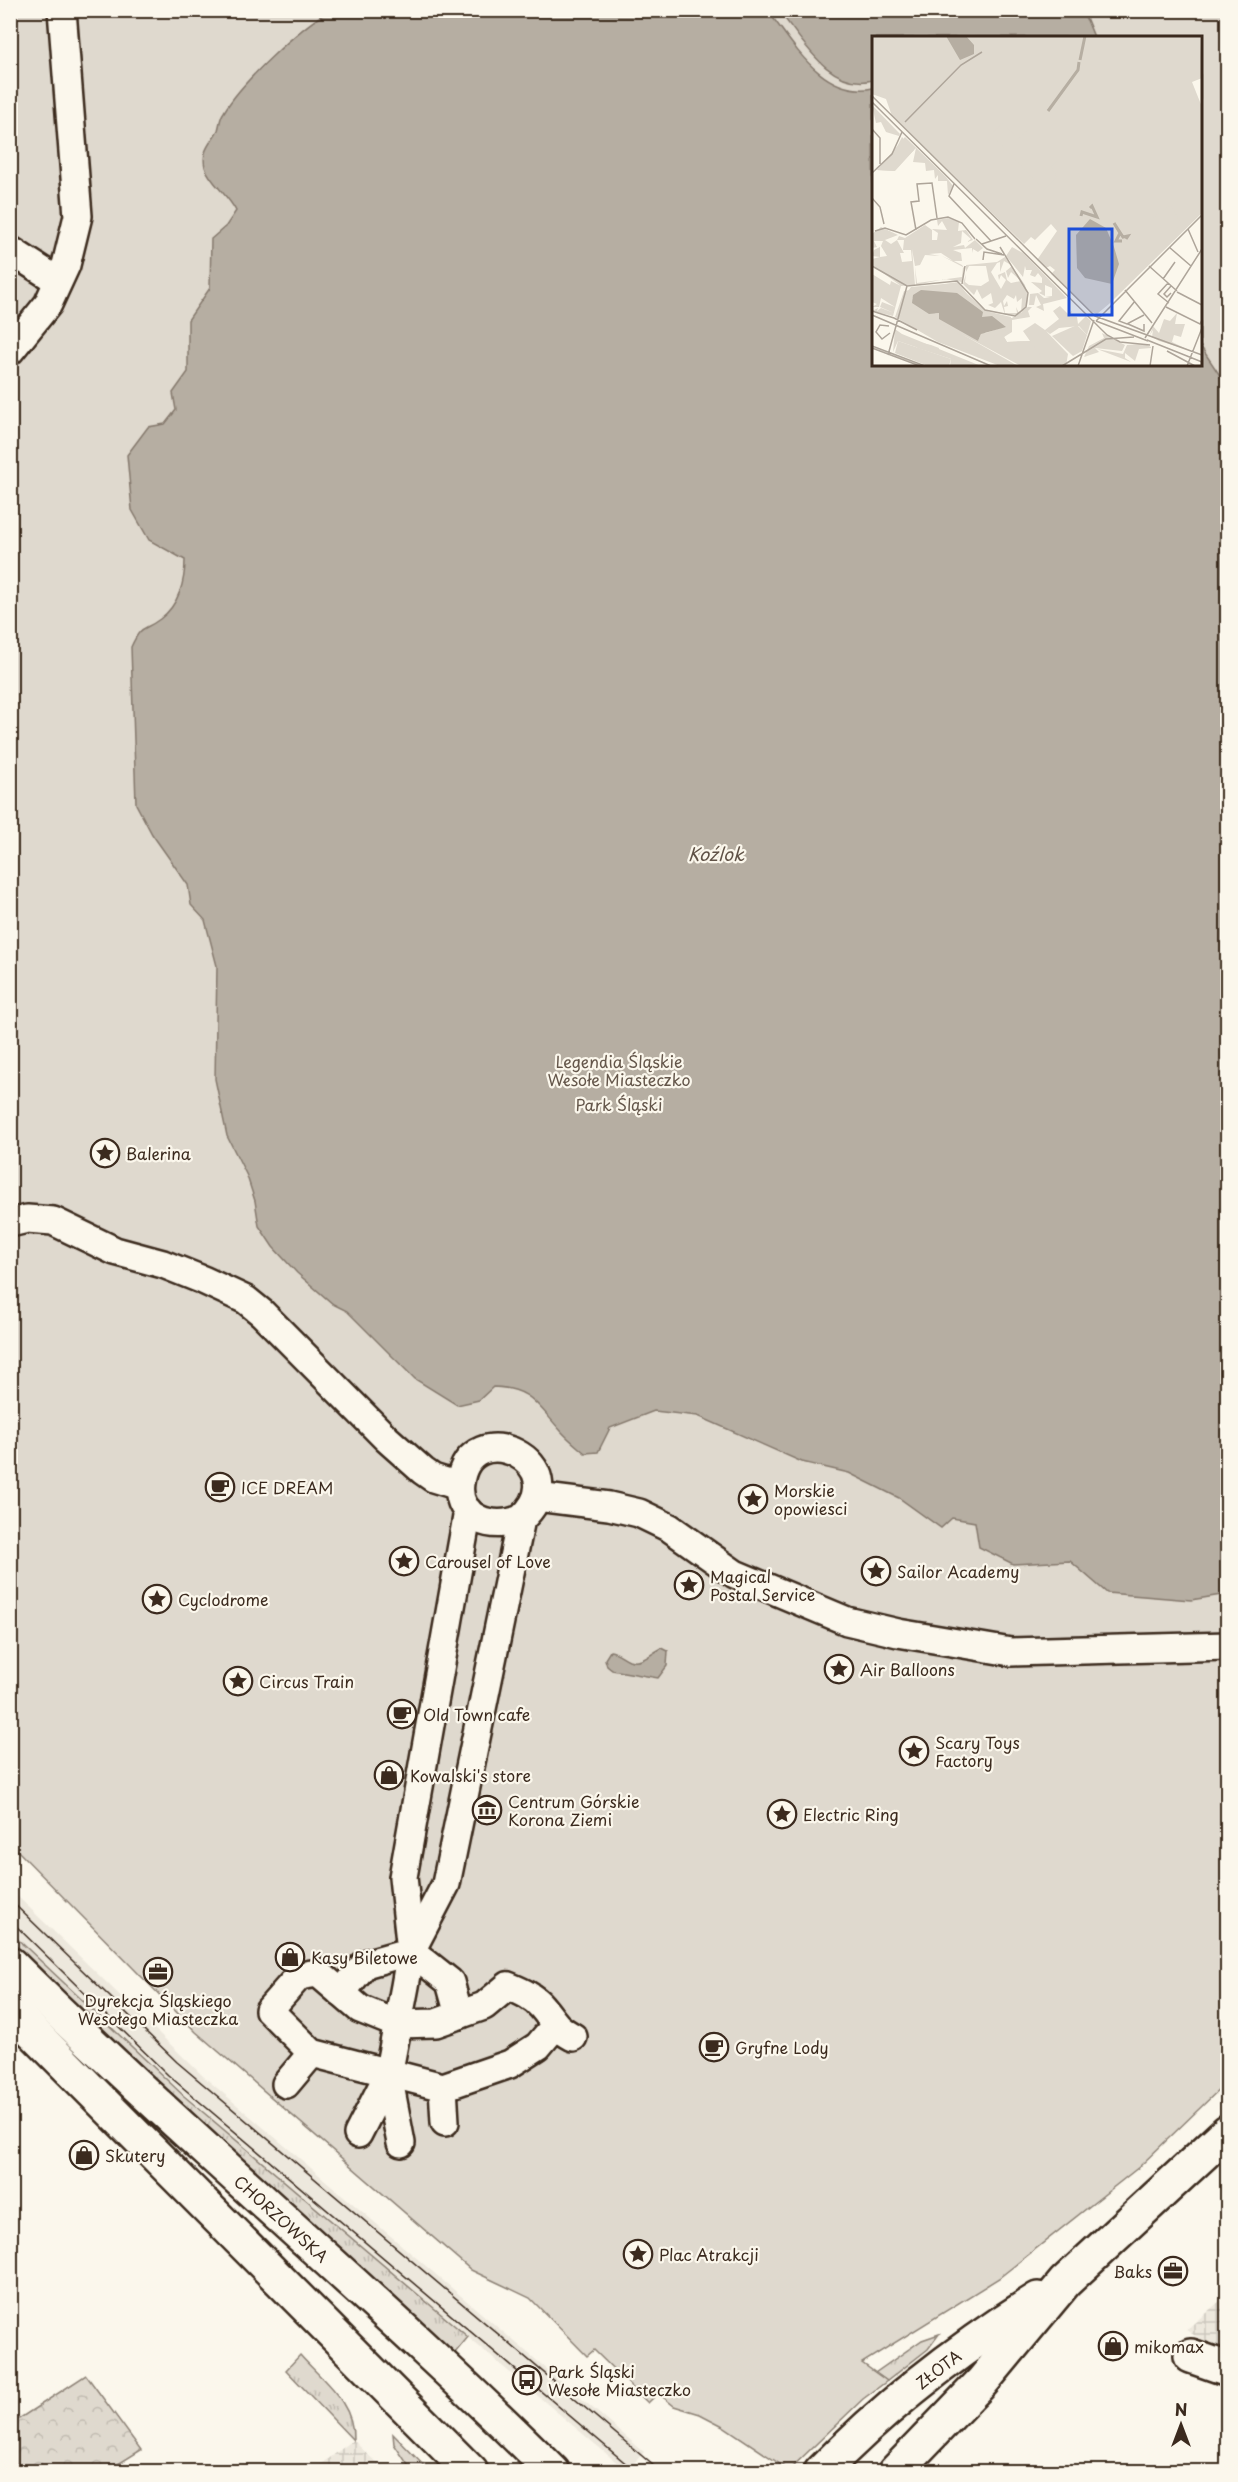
<svg xmlns="http://www.w3.org/2000/svg" width="1238" height="2482" font-family="'Playpen Sans',sans-serif">
  <style>
    .built { fill: #ede8dd }
    .industrial { fill: url(#industrial-grid) }
    .grass { fill: url(#grass-tufts); stroke: #8d8276; stroke-width: 1.5 }
    .forest { fill: url(#forest-crowns); stroke: #8d8276; stroke-width: 1.5 }
    .park { fill: #dfd9ce; stroke: #8d8276; stroke-width: 1.5; fill-rule: evenodd }
    .water { fill: #b6aea2; stroke: #85796d; stroke-width: 1.5 }
    .lines { fill: none; stroke-linecap: round; stroke-linejoin: round }
    .pedestrian-casing { stroke: #3b2a1e; stroke-width: 32 }
    .minor-casing { stroke: #3b2a1e; stroke-width: 38 }
    .tertiary-casing { stroke: #3b2a1e; stroke-width: 38 }
    .secondary-casing { stroke: #3b2a1e; stroke-width: 38 }
    .pedestrian { stroke: #fbf7ec; stroke-width: 27 }
    .minor { stroke: #fbf7ec; stroke-width: 33 }
    .tertiary { stroke: #fbf7ec; stroke-width: 33 }
    .secondary { stroke: #fbf7ec; stroke-width: 33 }
    .tram { stroke: #3b2a1e; stroke-width: 1.5 }
    .labels { text-anchor: middle; dominant-baseline: central; stroke-width: 4.5; stroke-linejoin: round; paint-order: stroke }
    .park-label { font-size: 16px; fill: #64564a; stroke: #fbf7ec }
    .poi-label { font-size: 16px; fill: #3b2a1e; stroke: #fbf7ec; text-anchor: start }
    .street-label { font-size: 16px; fill: #3b2a1e; stroke: #fbf7ec }
    .water-label { font-size: 18px; font-style: italic; fill: #605246; stroke: #fbf7ec }
    .inset-river { fill: none; stroke: #b6aea2; stroke-width: 3 }
    .inset-road { fill: none; stroke: #aea59a; stroke-width: 1.5 }
    .view { fill: #1d4ed8; fill-opacity: 0.15; stroke: #1d4ed8; stroke-width: 3 }
    .inset-edge { fill: none; stroke: #3b2a1e; stroke-width: 3 }
  </style>
  <defs>
    <pattern id="industrial-grid" width="8" height="8" patternUnits="userSpaceOnUse" patternTransform="scale(1.5)"><rect width="8" height="8" fill="#ede8dd"/><path d="M0 4h8M4 0v8" fill="none" stroke="#ccc7bd"/></pattern>
    <pattern id="grass-tufts" width="24" height="20" patternUnits="userSpaceOnUse" patternTransform="scale(1.5)"><rect width="24" height="20" fill="#dfd9ce"/><path d="M3 7l-1-3M5 7V3M7 7l1-3M15 17l-1-3M17 17v-4M19 17l1-3" fill="none" stroke="#c0bab0"/></pattern>
    <pattern id="forest-crowns" width="20" height="18" patternUnits="userSpaceOnUse" patternTransform="scale(1.5)"><rect width="20" height="18" fill="#dfd9ce"/><path d="M2 6a3 3 0 1 1 6 0M12 15a3 3 0 1 1 6 0" fill="none" stroke="#c0bab0"/></pattern>
  </defs>
  <rect width="100%" height="100%" fill="#fbf7ec"/>
  <filter id="ink" filterUnits="userSpaceOnUse"><feTurbulence type="fractalNoise" baseFrequency=".0167" numOctaves="2"/><feDisplacementMap in="SourceGraphic" scale="12" xChannelSelector="R" yChannelSelector="G"/><feConvolveMatrix kernelMatrix="1 2 1 2 8 2 1 2 1" color-interpolation-filters="sRGB"/></filter>
  <g filter="url(#ink)">
    <!-- built -->
    <polygon class="built" points="10,1889 203,2076 644,2452 627,2471 261,2163 101,2020 11,1932"/>
    <!-- industrial -->
    <g class="industrial">
      <polygon points="1227,2295 1227,2355 1186,2330"/>
      <polygon points="353,2440 385,2471 313,2471"/>
    </g>
    <!-- grass -->
    <g class="grass">
      <polygon points="10,1932 184,2096 468,2337 455,2353 116,2045 11,1941"/>
      <polygon points="939,2334 928,2349 887,2381 875,2373 922,2340"/>
      <path d="M 300,2355 C 323,2381 355,2403 353,2440 L 286,2370 Z"/>
      <polygon points="393,2434 429,2471 412,2471 394,2444"/>
    </g>
    <!-- forest -->
    <polygon class="forest" points="86,2375 141,2450 107,2471 11,2471 11,2424"/>
    <!-- park -->
    <path class="park" d="M 11,11 L 1227,11 L 1227,2082 L 1139,2167 L 999,2278 L 862,2363 L 887,2381 L 863,2399 L 789,2470 L 723,2426 L 700,2414 L 674,2406 L 658,2393 L 648,2403 L 594,2350 L 587,2356 L 530,2298 L 471,2270 L 196,2032 L 11,1844 ZM 874,38 L 1200,38 L 1200,364 L 874,364 Z"/>
    <!-- water -->
    <g class="water">
      <path d="M 329,11 L 768,11 C 794,45 823,98 873,88 L 874,364 L 1200,364 L 1201,347 L 1227,386 L 1227,1594 L 1191,1600 L 1107,1593 L 1070,1561 L 1013,1564 L 979,1547 L 975,1522 L 952,1518 L 941,1528 L 899,1498 L 849,1473 L 802,1462 L 698,1416 L 654,1411 L 610,1428 L 598,1452 L 585,1453 C 577,1446 568,1439 561,1431 C 537,1405 532,1388 493,1387 L 479,1400 L 457,1405 L 415,1379 L 347,1311 L 333,1304 L 297,1273 L 273,1247 L 259,1226 L 255,1201 L 247,1176 L 227,1136 L 215,1079 L 217,966 L 205,920 L 191,905 L 188,885 L 152,834 L 136,804 L 131,647 C 142,623 143,632 160,619 C 179,605 185,581 185,560 L 149,540 L 132,510 L 127,455 L 148,427 L 165,424 L 176,410 L 173,393 L 188,372 L 188,320 L 210,288 L 211,239 L 226,226 L 236,211 C 228,195 209,181 205,167 C 201,150 211,143 218,130 C 220,124 220,117 224,112 C 241,83 299,28 329,11 Z"/>
      <path d="M 779,11 L 1078,11 L 1087,20 L 1094,37 L 874,38 L 873,80 C 829,91 802,39 779,11 Z"/>
      <path d="M 662,1648 L 668,1651 L 667,1666 L 658,1678 L 612,1670 L 607,1666 L 605,1659 L 610,1651 C 618,1652 622,1657 629,1660 C 642,1665 651,1653 662,1648 Z"/>
    </g>
    <g class="lines">
      <!-- pedestrian casing -->
      <g class="pedestrian-casing">
        <g id="pedestrian">
          <polyline points="10,250 58,281"/>
          <polyline points="10,351 48,304 66,265 78,216 62,10"/>
          <polyline points="10,1223 27,1219 53,1221 115,1251 163,1264 203,1280 246,1300 262,1313 387,1439 423,1471 433,1478 459,1486"/>
          <polyline points="537,1497 609,1506 639,1513 670,1528 735,1574 847,1621 898,1633 1011,1652 1228,1646"/>
          <polyline points="411,1951 450,1982 459,2015"/>
          <path d="M 341,1993 L 365,1964 L 411,1951 L 446,1884 L 521,1519 C 581,1464 469,1411 460,1483 C 455,1519 493,1531 521,1519"/>
          <path d="M 554,2027 L 538,2046 L 510,2064 L 443,2087 L 312,2053 L 269,2010 L 299,1976 L 318,1973 L 360,2009 L 397,2024 L 436,2023 L 484,2006 L 508,1986 C 520,1991 533,1996 542,2007 C 555,2022 553,2026 573,2037"/>
          <polyline points="388,2075 401,2143"/>
          <polyline points="286,2084 312,2053"/>
          <polyline points="443,2087 445,2122"/>
          <polyline points="358,2134 388,2075 405,1986 411,1951 403,1877 468,1511"/>
        </g>
      </g>
      <!-- minor casing -->
      <g class="minor-casing">
        <polyline id="minor" points="1191,2356 1228,2369"/>
      </g>
      <!-- tertiary casing -->
      <g class="tertiary-casing">
        <g id="tertiary">
          <path id="s1" d="M 821,2472 C 886,2405 960,2348 1038,2299"/>
          <polyline points="895,2472 982,2382 1065,2282 1228,2131"/>
        </g>
      </g>
      <!-- secondary casing -->
      <g class="secondary-casing">
        <g id="secondary">
          <path id="s2" d="M 10,1964 C 186,2139 377,2297 553,2472"/>
          <polyline points="10,2009 471,2472"/>
        </g>
      </g>
      <!-- pedestrian -->
      <use href="#pedestrian" class="pedestrian"/>
      <!-- minor -->
      <use href="#minor" class="minor"/>
      <!-- tertiary -->
      <use href="#tertiary" class="tertiary"/>
      <!-- secondary -->
      <use href="#secondary" class="secondary"/>
      <!-- tram -->
      <g class="tram">
        <polyline points="10,1900 177,2062 661,2472"/>
        <polyline points="10,1920 168,2075 636,2472"/>
      </g>
    </g>
  </g>
  <!-- icons -->
  <defs>
    <g id="sight-ring" transform="scale(1.5)"><circle r="9.5" fill="#fbf7ec" stroke="#3b2a1e" stroke-width="1.5"/><path d="M0-6L1.8-2.2L6-1.7L2.9 1.2L3.7 5.4L0 3.3L-3.7 5.4L-2.9 1.2L-6-1.7L-1.8-2.2Z" fill="#3b2a1e"/></g>
    <g id="cafe-ring" transform="scale(1.5)"><circle r="9.5" fill="#fbf7ec" stroke="#3b2a1e" stroke-width="1.5"/><path d="M-5.5-4.5H6V0H3Q3 3.5 0 3.5H-2.5Q-5.5 3.5-5.5 0ZM3-3.2v2h1.7v-2ZM-6 4.5H4V6H-6Z" fill="#3b2a1e"/></g>
    <g id="shop-ring" transform="scale(1.5)"><circle r="9.5" fill="#fbf7ec" stroke="#3b2a1e" stroke-width="1.5"/><path d="M-5-2.5h2.3a2.7 3.5 0 0 1 5.4 0H5L5.5 6h-11ZM-1.5-2.5h3a1.5 2.3 0 0 0-3 0Z" fill="#3b2a1e"/></g>
    <g id="museum-ring" transform="scale(1.5)"><circle r="9.5" fill="#fbf7ec" stroke="#3b2a1e" stroke-width="1.5"/><path d="M0-6L6-3V-2H-6V-3ZM-5-1h2V3h-2ZM-1-1h2V3h-2ZM3-1h2V3H3ZM-6 4H6V6H-6Z" fill="#3b2a1e"/></g>
    <g id="office-ring" transform="scale(1.5)"><circle r="9.5" fill="#fbf7ec" stroke="#3b2a1e" stroke-width="1.5"/><path d="M-6-3h4V-5.5h4V-3h4V5H-6ZM-1-4.5V-3h2v-1.5ZM-6 0V1H6V0Z" fill="#3b2a1e"/></g>
    <g id="bus-ring" transform="scale(1.5)"><circle r="9.5" fill="#fbf7ec" stroke="#3b2a1e" stroke-width="1.5"/><path d="M-5-6H5V4H4V6H2V4H-2V6H-4V4H-5ZM-3.5-4V0h7V-4ZM-3.5 1.2v1.5H-2V1.2ZM2 1.2v1.5H3.5V1.2Z" fill="#3b2a1e"/></g>
  </defs>
  <g fill-rule="evenodd">
    <use href="#sight-ring" x="105" y="1153"/>
    <use href="#cafe-ring" x="220" y="1487"/>
    <use href="#sight-ring" x="753" y="1499"/>
    <use href="#sight-ring" x="404" y="1561"/>
    <use href="#sight-ring" x="876" y="1571"/>
    <use href="#sight-ring" x="689" y="1585"/>
    <use href="#sight-ring" x="157" y="1599"/>
    <use href="#sight-ring" x="839" y="1669"/>
    <use href="#sight-ring" x="238" y="1681"/>
    <use href="#cafe-ring" x="402" y="1714"/>
    <use href="#sight-ring" x="914" y="1751"/>
    <use href="#shop-ring" x="389" y="1775"/>
    <use href="#museum-ring" x="487" y="1810"/>
    <use href="#sight-ring" x="782" y="1814"/>
    <use href="#shop-ring" x="290" y="1957"/>
    <use href="#office-ring" x="158" y="1972"/>
    <use href="#cafe-ring" x="714" y="2047"/>
    <use href="#shop-ring" x="84" y="2155"/>
    <use href="#sight-ring" x="638" y="2254"/>
    <use href="#office-ring" x="1173" y="2271"/>
    <use href="#shop-ring" x="1113" y="2346"/>
    <use href="#bus-ring" x="527" y="2380"/>
  </g>
  <g class="labels">
    <!-- park labels -->
    <g class="park-label">
      <text x="619" y="1061">Legendia Śląskie<tspan x="619" dy="18">Wesołe Miasteczko</tspan></text>
      <text x="619" y="1104">Park Śląski</text>
    </g>
    <!-- poi labels -->
    <g class="poi-label">
      <text x="126" y="1153">Balerina</text>
      <text x="241" y="1487">ICE DREAM</text>
      <text x="774" y="1490">Morskie<tspan x="774" dy="18">opowiesci</tspan></text>
      <text x="425" y="1561">Carousel of Love</text>
      <text x="897" y="1571">Sailor Academy</text>
      <text x="710" y="1576">Magical<tspan x="710" dy="18">Postal Service</tspan></text>
      <text x="178" y="1599">Cyclodrome</text>
      <text x="860" y="1669">Air Balloons</text>
      <text x="259" y="1681">Circus Train</text>
      <text x="423" y="1714">Old Town cafe</text>
      <text x="935" y="1742">Scary Toys<tspan x="935" dy="18">Factory</tspan></text>
      <text x="410" y="1775">Kowalski's store</text>
      <text x="508" y="1801">Centrum Górskie<tspan x="508" dy="18">Korona Ziemi</tspan></text>
      <text x="803" y="1814">Electric Ring</text>
      <text x="311" y="1957">Kasy Biletowe</text>
      <text x="158" y="2000" text-anchor="middle">Dyrekcja Śląskiego<tspan x="158" dy="18">Wesołego Miasteczka</tspan></text>
      <text x="735" y="2047">Gryfne Lody</text>
      <text x="105" y="2155">Skutery</text>
      <text x="659" y="2254">Plac Atrakcji</text>
      <text x="1152" y="2271" text-anchor="end">Baks</text>
      <text x="1134" y="2346">mikomax</text>
      <text x="548" y="2371">Park Śląski<tspan x="548" dy="18">Wesołe Miasteczko</tspan></text>
    </g>
    <!-- street labels -->
    <g class="street-label">
      <text stroke="none"><textPath href="#s2" startOffset="372">CHORZOWSKA</textPath></text>
      <text stroke="none"><textPath href="#s1" startOffset="156">ZŁOTA</textPath></text>
    </g>
    <!-- water labels -->
    <g class="water-label">
      <text x="716" y="853">Koźlok</text>
    </g>
  </g>
  <!-- overview -->
  <g transform="translate(872 36)">
    <rect width="330" height="330" fill="#fbf7ec"/>
    <path d="M 33,101 L 74,141 L 81,150 L 76,159 L 75,145 L 66,145 L 66,139 L 63,143 L 62,134 L 54,135 L 53,127 L 41,126 L 44,112 L 22,135 L 5,134 ZM 76,182 L 87,186 L 86,195 L 94,194 L 101,204 L 95,206 L 99,203 L 90,195 L 89,207 L 81,211 L 92,209 L 93,212 L 103,204 L 111,212 L 106,216 L 101,213 L 100,217 L 100,212 L 81,214 L 89,217 L 90,225 L 82,225 L 90,229 L 92,232 L 90,246 L 73,243 L 44,249 L 43,231 L 45,247 L 90,241 L 91,231 L 70,220 L 81,225 L 69,217 L 57,218 L 68,220 L 53,219 L 48,229 L 43,230 L 40,213 L 43,249 L 29,250 L 21,280 L 0,275 L 6,272 L 5,275 L 9,272 L 22,277 L 8,271 L 10,266 L 23,271 L 9,262 L 7,271 L 0,271 L 5,268 L 0,266 L 0,238 L 18,249 L 19,245 L 29,250 L 0,229 L 0,223 L 8,221 L 0,220 L 2,214 L 8,211 L 8,221 L 15,220 L 9,210 L 11,205 L 2,205 L 5,211 L 0,212 L 0,198 L 9,191 L 26,199 L 13,204 L 19,208 L 25,204 L 32,217 L 28,217 L 30,226 L 40,225 L 39,214 L 31,214 L 32,204 L 25,204 L 27,200 L 33,202 L 53,189 L 60,194 L 60,204 L 65,204 L 66,197 L 60,193 L 75,194 L 70,185 L 66,190 L 65,184 ZM 140,211 L 151,217 L 195,262 L 171,268 L 172,275 L 164,271 L 169,269 L 164,259 L 162,269 L 157,269 L 158,258 L 166,257 L 172,262 L 178,262 L 173,261 L 180,260 L 180,252 L 173,249 L 173,260 L 167,257 L 170,255 L 159,246 L 170,247 L 170,242 L 166,237 L 163,241 L 158,239 L 160,234 L 154,234 L 153,230 L 151,241 L 134,220 ZM 133,221 L 139,229 L 132,225 L 128,236 L 128,226 L 125,227 L 119,236 L 129,253 L 134,244 L 129,239 L 127,244 L 126,239 L 133,236 L 135,244 L 139,247 L 149,245 L 139,236 L 136,242 L 134,235 L 140,230 L 153,249 L 156,262 L 155,269 L 149,277 L 150,262 L 145,266 L 144,259 L 142,263 L 135,259 L 131,265 L 132,270 L 135,265 L 136,270 L 132,271 L 133,277 L 145,277 L 144,271 L 147,277 L 143,279 L 133,279 L 129,266 L 123,272 L 116,269 L 121,267 L 119,257 L 110,263 L 105,253 L 102,259 L 91,248 L 94,238 L 93,246 L 97,249 L 109,250 L 117,245 L 114,230 L 97,230 L 94,236 L 94,229 L 125,226 ZM 86,246 L 100,265 L 123,280 L 140,282 L 156,271 L 160,271 L 156,275 L 158,281 L 140,284 L 140,296 L 132,301 L 135,306 L 158,305 L 151,295 L 163,287 L 173,294 L 187,283 L 181,275 L 188,270 L 196,278 L 200,275 L 198,281 L 205,281 L 206,288 L 214,280 L 219,285 L 215,299 L 207,290 L 187,292 L 178,298 L 174,295 L 196,318 L 194,330 L 149,330 L 88,297 L 146,330 L 128,330 L 66,306 L 23,281 L 32,255 ZM 39,262 L 134,290 L 111,298 L 106,305 ZM 305,277 L 303,288 L 313,288 L 309,301 L 302,299 L 300,306 L 317,314 L 287,305 L 280,301 L 281,294 L 278,299 L 281,290 L 287,297 L 292,283 L 298,285 ZM 23,293 L 30,298 L 109,330 L 78,330 L 79,323 L 26,305 L 21,316 ZM 230,297 L 253,309 L 250,315 L 223,312 L 227,316 L 212,321 L 217,310 L 232,302 ZM 269,308 L 275,309 L 279,311 L 279,312 L 267,313 L 263,325 L 253,317 L 253,322 L 259,326 L 225,313 L 251,318 L 255,309 Z" fill="#dfd9ce" fill-rule="evenodd"/>
    <path d="M 35,272 L 96,303 L 98,315 L 75,308 L 33,284 L 30,275 ZM 138,294 L 132,301 L 135,306 L 158,305 L 173,326 L 187,328 L 151,330 L 113,309 L 109,300 ZM 46,306 L 59,309 L 67,312 L 66,317 L 86,324 L 45,312 ZM 107,313 L 114,314 L 144,330 L 105,321 Z" fill="#dfd9ce"/>
    <path d="M 205,289 L 215,299 L 210,315 L 201,320 L 180,300 Z" fill="#dfd9ce"/>
    <path d="M 0,0 L 328,0 L 330,42 L 320,46 L 330,71 L 330,177 L 237,268 L 225,278 L 220,276 L 179,238 L 183,234 L 178,230 L 174,232 L 165,224 L 185,195 L 179,188 L 163,204 L 159,201 L 152,208 L 20,80 L 14,63 L 0,58 ZM 0,69 L 28,98 L 27,100 L 14,96 L 9,86 L 4,87 ZM 30,101 L 42,114 L 23,135 L 5,134 L 21,119 ZM 83,247 L 114,275 L 139,281 L 137,291 L 110,308 L 31,269 L 33,259 L 39,251 ZM 49,254 L 85,257 L 111,276 L 110,281 L 120,280 L 134,291 L 114,298 L 96,287 L 109,298 L 106,305 L 67,283 L 67,277 L 58,278 L 40,266 L 41,259 Z" fill="#dfd9ce" fill-rule="evenodd"/>
    <path d="M 131,87 L 146,103 L 156,94 L 186,124 L 179,131 L 185,141 L 172,154 L 119,98 ZM 299,169 L 309,188 L 306,192 L 287,191 L 279,183 ZM 26,305 L 79,323 L 77,330 L 56,330 L 23,317 Z" fill="#dfd9ce"/>
    <path d="M 74,0 L 94,0 L 102,9 L 102,18 L 88,24 ZM 218,183 L 234,192 L 242,211 L 247,228 L 240,248 L 213,242 L 205,232 L 204,199 ZM 49,254 L 85,257 L 111,276 L 110,281 L 120,280 L 134,291 L 109,298 L 106,305 L 67,283 L 67,277 L 57,278 L 40,267 L 41,259 Z" fill="#b6aea2"/>
    <path class="inset-river" d="M 208,24 L 213,0M 176,75 L 206,34 L 207,26M 209,180 L 210,176 L 225,181 L 220,170 L 218,172M 250,205 L 244,205 L 248,197 L 242,187 L 251,201 L 256,200 L 254,203"/>
    <path class="inset-road" d="M 0,60 L 223,280 L 330,319M 0,66 L 235,299 L 248,306 L 278,309M 33,86 L 89,29 L 110,16M 0,93 L 8,102 L 8,128M 0,137 L 20,118 L 30,96M 82,148 L 77,160 L 119,205M 0,162 L 8,171 L 12,188M 316,193 L 326,216M 44,194 L 39,166 L 47,165 L 45,148 L 60,147 L 65,182M 3,195 L 13,192 L 34,199 L 59,184 L 76,181 L 90,187 L 103,203M 104,203 L 115,213 L 130,218M 110,208 L 134,200M 297,211 L 319,230M 111,224 L 112,216 L 132,219M 0,230 L 35,250 L 85,245 L 113,274 L 143,280 L 154,271 L 156,257 L 128,211M 277,230 L 305,255M 291,243 L 303,226M 296,247 L 286,258 L 297,267M 90,248 L 93,230M 299,250 L 292,258 L 295,261 L 299,257M 253,254 L 280,287M 305,256 L 330,269M 263,265 L 247,285 L 255,288 L 272,279M 294,271 L 328,288 L 330,284M 0,275 L 22,282M 0,279 L 119,330M 22,282 L 45,294M 224,285 L 330,179M 224,285 L 276,305M 256,288 L 272,295 L 272,288M 17,290 L 8,289 L 4,296 L 10,303 L 18,297M 273,302 L 330,213M 275,304 L 330,326M 0,310 L 53,330M 0,312 L 48,330M 295,315 L 323,330M 16,319 L 35,250M 190,330 L 234,303 L 262,301M 206,330 L 222,284M 278,330 L 281,310M 315,330 L 330,292"/>
    <path class="view" d="M 197,193 L 240,193 L 240,279 L 197,279 Z"/>
    <rect width="330" height="330" class="inset-edge"/>
  </g>
  <!-- margin -->
  <rect width="1238" height="2482" fill="none" stroke="#fbf7ec" stroke-width="36"/>
  <rect x="18" y="18" width="1202" height="2446" fill="none" stroke="#3b2a1e" stroke-width="2" filter="url(#ink)"/>
  <!-- north arrow -->
  <g transform="translate(1181 2425)" stroke="#fbf7ec" stroke-width="4.5" paint-order="stroke">
  <path d="M0-4.5L10 22L0 15L-10 22Z" fill="#3b2a1e"/>
  <text y="-9" font-size="16" font-weight="bold" text-anchor="middle" fill="#3b2a1e">N</text>
  </g>
</svg>
